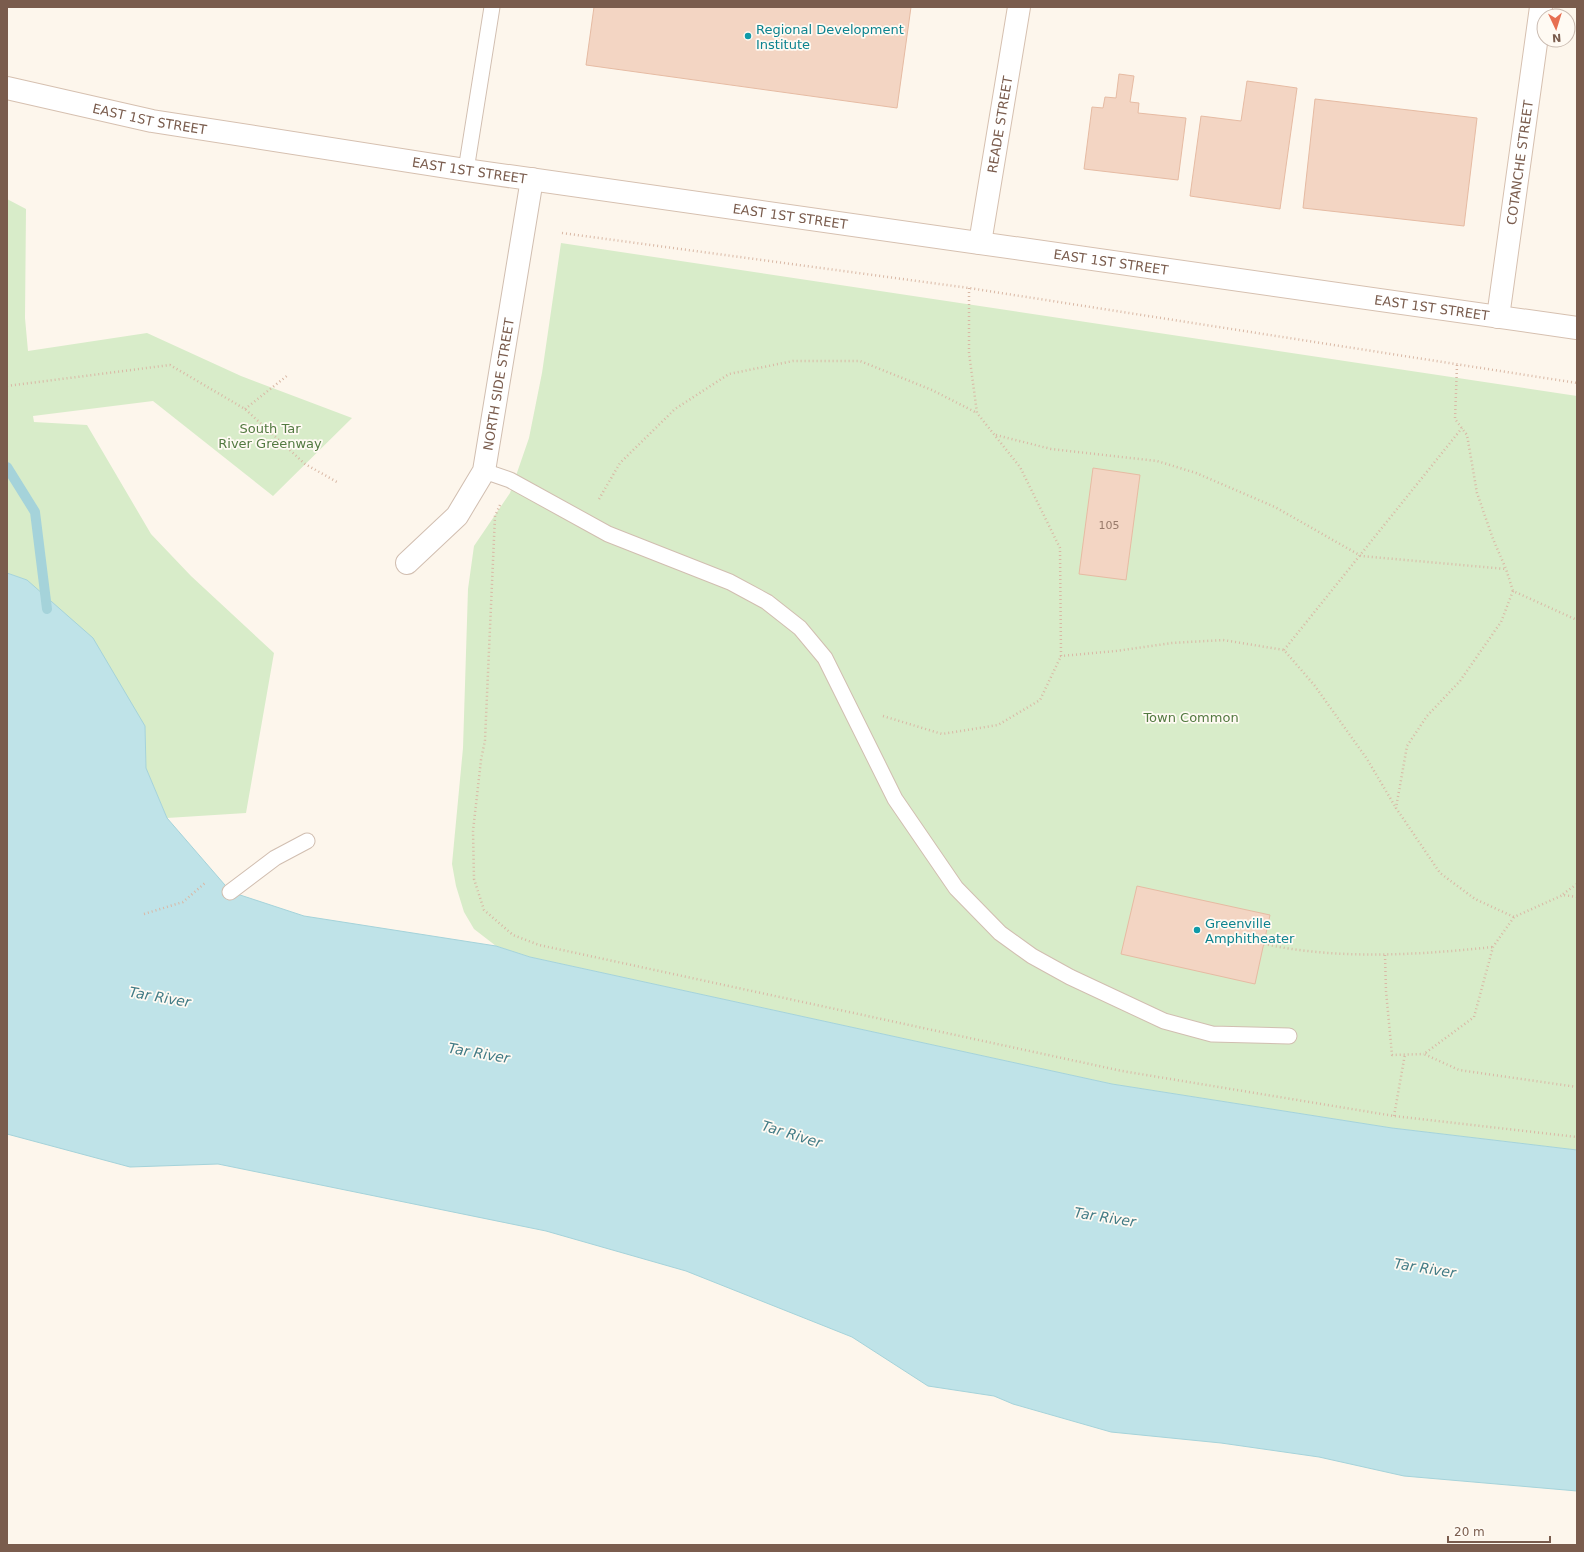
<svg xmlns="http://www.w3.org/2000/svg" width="1584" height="1552" font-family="'DejaVu Sans',sans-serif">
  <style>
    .green { fill: #d8ecc9 }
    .water { fill: #bfe3e8; stroke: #a5d3da }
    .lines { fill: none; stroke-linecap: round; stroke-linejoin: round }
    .stream { stroke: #a5d3da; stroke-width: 10 }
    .building { fill: #f3d5c3; stroke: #e6bba3 }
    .lane-casing { stroke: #d1beb0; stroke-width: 17 }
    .street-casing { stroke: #d1beb0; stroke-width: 24 }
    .secondary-casing { stroke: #d6c0b0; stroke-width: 24 }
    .path { stroke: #d9b8a5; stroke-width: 2.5; stroke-dasharray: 1 3; stroke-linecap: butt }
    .lane { stroke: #fff; stroke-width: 15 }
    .street { stroke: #fff; stroke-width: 22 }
    .secondary { stroke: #fff; stroke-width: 22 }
    .culture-dot { fill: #0f9aa8; stroke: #fffaf3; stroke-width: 1.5 }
    .labels { text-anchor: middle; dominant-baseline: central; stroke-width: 3.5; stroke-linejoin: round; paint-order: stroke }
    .number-label { font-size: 11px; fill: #987a6a }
    .culture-label { font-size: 13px; fill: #0d838f; stroke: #fffaf3; text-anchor: start }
    .street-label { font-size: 13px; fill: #7a5c4d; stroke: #fffaf3 }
    .park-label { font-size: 13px; fill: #537a41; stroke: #fffaf3 }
    .water-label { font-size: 14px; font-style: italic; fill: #437c86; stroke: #fffaf3 }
  </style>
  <rect width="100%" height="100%" fill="#fdf6ec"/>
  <!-- green -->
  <g class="green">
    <polygon points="7,199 26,209 25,318 28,351 147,333 241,376 352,418 273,496 153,401 33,416 34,422 87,425 151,534 191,576 274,653 246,813 167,818 146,768 145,726 27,580 7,573"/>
    <polygon points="561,243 1577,396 1577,1150 1392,1128 1112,1084 530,957 496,946 474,929 464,912 456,886 452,864 463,748 468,589 474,546 510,493 529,438 542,373"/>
  </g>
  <!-- water -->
  <polygon class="water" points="7,573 27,580 93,638 145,726 146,768 167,818 231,892 304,916 496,946 530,957 1112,1084 1392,1128 1577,1150 1577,1491 1404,1476 1319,1457 1221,1443 1111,1432 1013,1404 994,1396 928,1386 852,1337 686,1271 546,1231 218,1164 130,1167 7,1134"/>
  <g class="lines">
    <!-- stream -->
    <polyline class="stream" points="7,467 35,512 47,609"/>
  </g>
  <!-- building -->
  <g class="building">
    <polygon points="594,7 911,7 897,108 586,65"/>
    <polygon points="1119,74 1134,76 1130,102 1139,103 1138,113 1186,118 1178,180 1084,169 1092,107 1103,108 1105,97 1116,98"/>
    <polygon points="1247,81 1297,88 1280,209 1190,196 1201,116 1241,121"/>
    <polygon points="1315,99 1477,118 1464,226 1303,208"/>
    <polygon points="1093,468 1140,475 1126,580 1079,574"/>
    <polygon points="1137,886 1270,915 1255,984 1121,954"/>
  </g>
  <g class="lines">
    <!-- lane casing -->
    <g class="lane-casing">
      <g id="lane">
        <polyline points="466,170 492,7"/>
        <polyline points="484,471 510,480 608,534 730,582 767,602 800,628 825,658 895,799 956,888 1000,933 1032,956 1070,977 1164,1021 1212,1034 1289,1036"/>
        <polyline points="230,892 275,858 307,841"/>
      </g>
    </g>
    <!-- street casing -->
    <g class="street-casing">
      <g id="street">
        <path id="s1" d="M 407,563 L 457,516 L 484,471 L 532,179"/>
      </g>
    </g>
    <!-- secondary casing -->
    <g class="secondary-casing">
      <g id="secondary">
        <path id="s2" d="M 7,88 L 152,121 L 466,170 L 1577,328"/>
        <path id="s3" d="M 980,243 L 1019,7"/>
        <path id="s4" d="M 1498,317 L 1541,7"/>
      </g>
    </g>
    <!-- path -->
    <g class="path">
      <polyline points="562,233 969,288 1577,383"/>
      <polyline points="969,288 969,353 977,413 1020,467 1060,548 1061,656 1116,651 1172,643 1223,640 1284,650 1315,686 1367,759 1396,808"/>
      <polyline points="1457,365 1455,419 1467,435 1477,493 1493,539 1506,569 1513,591 1577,620"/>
      <polyline points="7,386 170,365 245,409 305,464 337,482"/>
      <polyline points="245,409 288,375"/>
      <polyline points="996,435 1051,449 1157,461 1196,473 1275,507 1361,556 1506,569"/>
      <polyline points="599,499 620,463 675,409 729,374 793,361 860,361 932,390 977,413"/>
      <polyline points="500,505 495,516 485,740 481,760 473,831 474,879 484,910 513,935 539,945 1122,1071 1394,1116 1577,1137"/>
      <polyline points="1513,591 1501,622 1460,681 1427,716 1407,746 1396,808 1440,873 1475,899 1514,917"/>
      <polyline points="1284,650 1462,428"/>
      <polyline points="883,716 942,734 998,725 1040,700 1061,656"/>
      <polyline points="1563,894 1577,884"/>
      <polyline points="1577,897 1563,895 1514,917 1493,947 1474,1017 1424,1054 1459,1070 1577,1087"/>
      <polyline points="144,914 183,902 205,883"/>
      <path d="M 1264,944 C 1339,960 1417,955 1493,947"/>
      <polyline points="1385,955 1386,991 1392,1055 1424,1054"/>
      <polyline points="1394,1116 1405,1054"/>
    </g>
    <!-- lane -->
    <use href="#lane" class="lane"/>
    <!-- street -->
    <use href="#street" class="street"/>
    <!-- secondary -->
    <use href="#secondary" class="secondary"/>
  </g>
  <!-- markers -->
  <g class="culture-dot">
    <circle cx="748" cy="36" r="4"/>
    <circle cx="1197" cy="930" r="4"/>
  </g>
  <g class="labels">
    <!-- number labels -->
    <g class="number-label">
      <text x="1109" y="525">105</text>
    </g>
    <!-- culture labels -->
    <g class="culture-label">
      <text x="756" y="29">Regional Development<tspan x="756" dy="15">Institute</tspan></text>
      <text x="1205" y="923">Greenville<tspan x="1205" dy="15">Amphitheater</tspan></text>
    </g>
    <!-- street labels -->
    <g class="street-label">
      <text stroke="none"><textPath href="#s2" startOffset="146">EAST 1ST STREET</textPath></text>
      <text stroke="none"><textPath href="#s3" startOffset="120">READE STREET</textPath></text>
      <text stroke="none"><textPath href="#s4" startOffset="156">COTANCHE STREET</textPath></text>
      <text stroke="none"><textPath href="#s2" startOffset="470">EAST 1ST STREET</textPath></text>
      <text stroke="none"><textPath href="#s2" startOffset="794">EAST 1ST STREET</textPath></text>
      <text stroke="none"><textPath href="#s2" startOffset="1118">EAST 1ST STREET</textPath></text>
      <text stroke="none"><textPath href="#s2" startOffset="1442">EAST 1ST STREET</textPath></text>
      <text stroke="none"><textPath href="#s1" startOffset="209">NORTH SIDE STREET</textPath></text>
    </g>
    <!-- park labels -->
    <g class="park-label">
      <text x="270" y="428">South Tar<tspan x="270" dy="15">River Greenway</tspan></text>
      <text x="1191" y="717">Town Common</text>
    </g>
    <!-- water labels -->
    <g class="water-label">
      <text transform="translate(160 997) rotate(10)">Tar River</text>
      <text transform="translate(479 1053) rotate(10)">Tar River</text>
      <text transform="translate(792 1134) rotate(17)">Tar River</text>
      <text transform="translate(1105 1217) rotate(9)">Tar River</text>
      <text transform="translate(1425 1268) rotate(9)">Tar River</text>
    </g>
  </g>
  <!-- border -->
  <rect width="1584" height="1552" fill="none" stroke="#7a5c4d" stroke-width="16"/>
  <!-- north arrow -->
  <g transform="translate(1556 28) rotate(176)"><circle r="19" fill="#fffaf3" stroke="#cabbb1"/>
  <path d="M0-3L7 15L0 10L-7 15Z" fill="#e76f51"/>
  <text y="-6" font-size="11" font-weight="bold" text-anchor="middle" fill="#7a5c4d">N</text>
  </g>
  <!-- scale -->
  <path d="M1448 1536v6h102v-6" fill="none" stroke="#7a5c4d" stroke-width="2"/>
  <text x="1454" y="1536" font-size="12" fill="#7a5c4d" stroke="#fffaf3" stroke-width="3" paint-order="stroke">20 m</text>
</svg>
